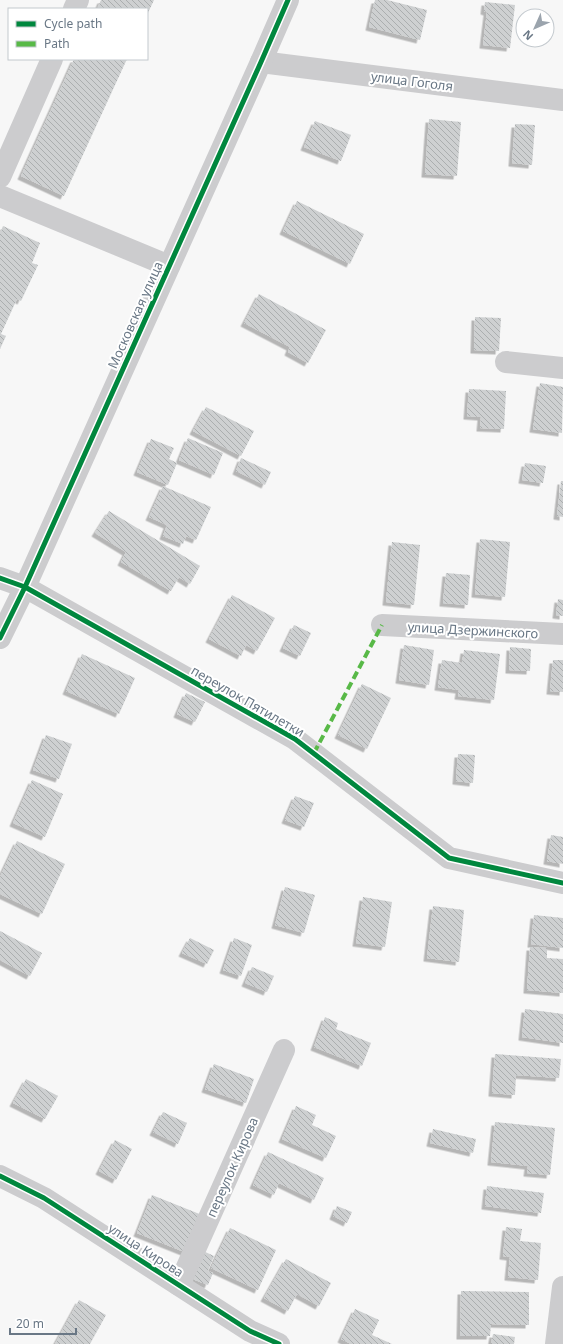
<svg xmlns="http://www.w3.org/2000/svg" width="563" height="1344" font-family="'Noto Sans',sans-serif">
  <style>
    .building { fill: url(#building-back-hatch); filter: url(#shadow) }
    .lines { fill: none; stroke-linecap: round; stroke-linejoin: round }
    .minor { stroke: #ccccce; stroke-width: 22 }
    .quiet { stroke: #58b947; stroke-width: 4; stroke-dasharray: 8 4; stroke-linecap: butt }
    .cycleway-casing { stroke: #fff; stroke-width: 8 }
    .cycleway { stroke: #00873e; stroke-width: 5 }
    .labels { text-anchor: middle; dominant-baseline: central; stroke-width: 4; stroke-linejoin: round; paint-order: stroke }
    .street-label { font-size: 13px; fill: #697785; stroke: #fff }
  </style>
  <defs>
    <pattern id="building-back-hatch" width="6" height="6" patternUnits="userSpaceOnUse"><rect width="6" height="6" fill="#ced0d1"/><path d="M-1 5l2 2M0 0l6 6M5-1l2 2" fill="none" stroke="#abaeaf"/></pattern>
    <filter id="shadow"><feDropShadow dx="-3.5" dy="3.5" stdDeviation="0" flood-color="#0004"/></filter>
  </defs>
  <rect width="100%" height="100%" fill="#f7f7f7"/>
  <!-- building -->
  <g class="building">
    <polygon points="101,0 154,0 147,15 147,9 97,9"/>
    <polygon points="375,0 387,0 427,10 420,40 369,27"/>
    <polygon points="485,2 515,5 510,48 483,45 487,12 484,11"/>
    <polygon points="74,59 127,59 64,196 21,176"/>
    <polygon points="429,119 461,122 457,176 425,174"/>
    <polygon points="315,121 351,135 341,161 304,147"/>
    <polygon points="515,124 535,125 532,165 512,163"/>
    <polygon points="297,201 364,234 350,264 283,231"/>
    <polygon points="3,226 40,243 32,263 38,265 21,301 17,299 1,334 6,336 0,349 0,233"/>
    <polygon points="259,294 326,330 308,363 288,352 290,347 244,323"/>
    <polygon points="475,317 501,318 499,351 474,350"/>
    <polygon points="540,383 563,387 562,433 533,429"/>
    <polygon points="469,389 506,391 504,429 480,428 481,417 467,416"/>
    <polygon points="206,407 254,431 241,456 193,431"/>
    <polygon points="188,438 223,453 214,475 179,460"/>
    <polygon points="151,439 174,448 169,459 177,463 168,485 137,472"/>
    <polygon points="241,458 271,472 265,485 236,471"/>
    <polygon points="525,463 546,466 543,483 522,480"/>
    <polygon points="561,481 563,481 563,517 557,516"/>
    <polygon points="163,486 211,507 196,540 186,536 183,544 163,536 167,525 149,517"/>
    <polygon points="109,511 200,566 190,584 179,577 171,591 121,562 126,552 95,533"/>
    <polygon points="480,539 510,542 505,597 475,594"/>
    <polygon points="392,542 420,545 414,605 386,602"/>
    <polygon points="446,573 470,575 468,605 443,603"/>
    <polygon points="232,595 275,618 257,651 246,645 241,656 209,639"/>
    <polygon points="558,599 563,600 563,616 556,615"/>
    <polygon points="294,625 311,633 300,656 283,648"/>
    <polygon points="404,645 434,650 429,685 399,680"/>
    <polygon points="510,647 531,649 530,671 509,670"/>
    <polygon points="464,650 500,654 494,700 458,696 459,690 438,687 442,660 462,663"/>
    <polygon points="82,654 135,678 119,714 66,691"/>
    <polygon points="553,660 563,660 563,692 550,691"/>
    <polygon points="362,684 391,698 367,749 338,735"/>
    <polygon points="186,693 205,702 195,722 177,714"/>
    <polygon points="46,735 72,744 59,779 33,770"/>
    <polygon points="458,754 475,755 473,783 456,781"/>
    <polygon points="32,780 63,794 45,837 13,823"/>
    <polygon points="295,796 314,803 304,827 285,820"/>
    <polygon points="551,835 563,837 563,864 547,861"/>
    <polygon points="17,841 65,864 42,914 0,894 0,877"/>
    <polygon points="285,887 315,895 304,933 275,925"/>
    <polygon points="363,897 392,902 385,947 356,943"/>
    <polygon points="433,906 464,910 459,962 427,958"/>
    <polygon points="534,915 563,918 563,948 531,944"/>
    <polygon points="0,931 42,953 30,976 0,960"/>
    <polygon points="190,938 214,950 207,964 182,953"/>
    <polygon points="234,938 252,945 241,976 223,970"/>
    <polygon points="530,947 547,948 547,958 563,959 563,993 527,990"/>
    <polygon points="252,967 274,976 267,992 245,983"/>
    <polygon points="525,1009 563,1014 563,1043 522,1037"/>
    <polygon points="325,1017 338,1023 336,1029 371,1043 362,1066 314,1047"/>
    <polygon points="495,1054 561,1059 559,1078 516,1075 515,1095 492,1093"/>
    <polygon points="214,1064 254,1079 246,1103 205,1089"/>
    <polygon points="26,1079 58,1096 45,1119 13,1103"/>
    <polygon points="296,1106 316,1115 312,1125 336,1136 326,1158 282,1139"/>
    <polygon points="163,1112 187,1123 178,1144 153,1132"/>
    <polygon points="495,1122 555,1128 550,1175 527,1173 528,1166 491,1162"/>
    <polygon points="433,1129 476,1139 473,1153 430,1143"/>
    <polygon points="115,1140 132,1149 116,1180 99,1171"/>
    <polygon points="268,1152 324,1178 314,1200 279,1183 274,1195 253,1185"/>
    <polygon points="487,1186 544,1193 541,1213 485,1206"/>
    <polygon points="152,1195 202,1215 187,1253 137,1233"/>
    <polygon points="337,1206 352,1212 347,1223 333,1216"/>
    <polygon points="506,1227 522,1229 520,1241 541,1243 538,1280 508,1277 510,1257 503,1256"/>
    <polygon points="230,1228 276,1250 258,1290 211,1268"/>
    <polygon points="201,1250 214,1256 208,1271 213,1273 208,1285 190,1278"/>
    <polygon points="286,1259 331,1283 319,1306 297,1294 288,1311 264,1298"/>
    <polygon points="461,1291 529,1292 529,1325 491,1324 490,1336 460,1336"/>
    <polygon points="79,1300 106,1315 90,1344 55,1344"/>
    <polygon points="355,1309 379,1320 372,1335 392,1344 351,1344 341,1339"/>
    <polygon points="493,1334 515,1337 514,1344 491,1344"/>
  </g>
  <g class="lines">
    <!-- minor -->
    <g class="minor">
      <polyline points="74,9 78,0"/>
      <polyline points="261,62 563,100"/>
      <polyline points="0,177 52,59"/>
      <polyline points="0,196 169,266"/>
      <polyline points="506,362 563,368"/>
      <polyline points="0,578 25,587 295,739 449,858 563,883"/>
      <polyline points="382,625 563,634"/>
      <polyline points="0,638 25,587 261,62 288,0"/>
      <polyline points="0,1176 44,1198 250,1331 279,1344"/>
      <polyline points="179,1285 284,1050"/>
      <polyline points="556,1344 563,1287"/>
    </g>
    <!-- quiet -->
    <polyline class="quiet" points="314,753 382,625"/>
    <!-- cycleway casing -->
    <g class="cycleway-casing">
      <g id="cycleway">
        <polyline points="0,578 25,587 295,739 449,858 563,883"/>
        <polyline points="0,638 25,587 261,62 288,0"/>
        <polyline points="0,1176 44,1198 250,1331 279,1344"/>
      </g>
    </g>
    <!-- cycleway -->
    <use href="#cycleway" class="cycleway"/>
  </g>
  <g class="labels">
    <!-- street labels -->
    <g class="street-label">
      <text transform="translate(412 81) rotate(7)">улица Гоголя</text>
      <text transform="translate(135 315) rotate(-66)">Московская улица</text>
      <text transform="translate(473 630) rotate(3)">улица Дзержинского</text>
      <text transform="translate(248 701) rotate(30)">переулок Пятилетки</text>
      <text transform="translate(232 1167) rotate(-66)">переулок Кирова</text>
      <text transform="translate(146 1250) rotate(33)">улица Кирова</text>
    </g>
  </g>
  <!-- legend -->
  <rect x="8" y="8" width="140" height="52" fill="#ffffff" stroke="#c3c9ce"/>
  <rect x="16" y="21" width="20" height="6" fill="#00873e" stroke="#c3c9ce"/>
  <text x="44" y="28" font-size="12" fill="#697785">Cycle path</text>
  <rect x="16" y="41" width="20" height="6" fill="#58b947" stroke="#c3c9ce"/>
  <text x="44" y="48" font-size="12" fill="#697785">Path</text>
  <!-- north arrow -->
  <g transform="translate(535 28) rotate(225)"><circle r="19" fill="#ffffff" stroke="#c3c9ce"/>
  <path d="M0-3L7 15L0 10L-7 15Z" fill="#9ba4ad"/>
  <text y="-6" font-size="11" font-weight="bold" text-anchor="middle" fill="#697785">N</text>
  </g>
  <!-- scale -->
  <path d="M10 1328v6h66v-6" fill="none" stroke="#697785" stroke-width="2"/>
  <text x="16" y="1328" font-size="12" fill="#697785" stroke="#ffffff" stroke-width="3" paint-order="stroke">20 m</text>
</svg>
